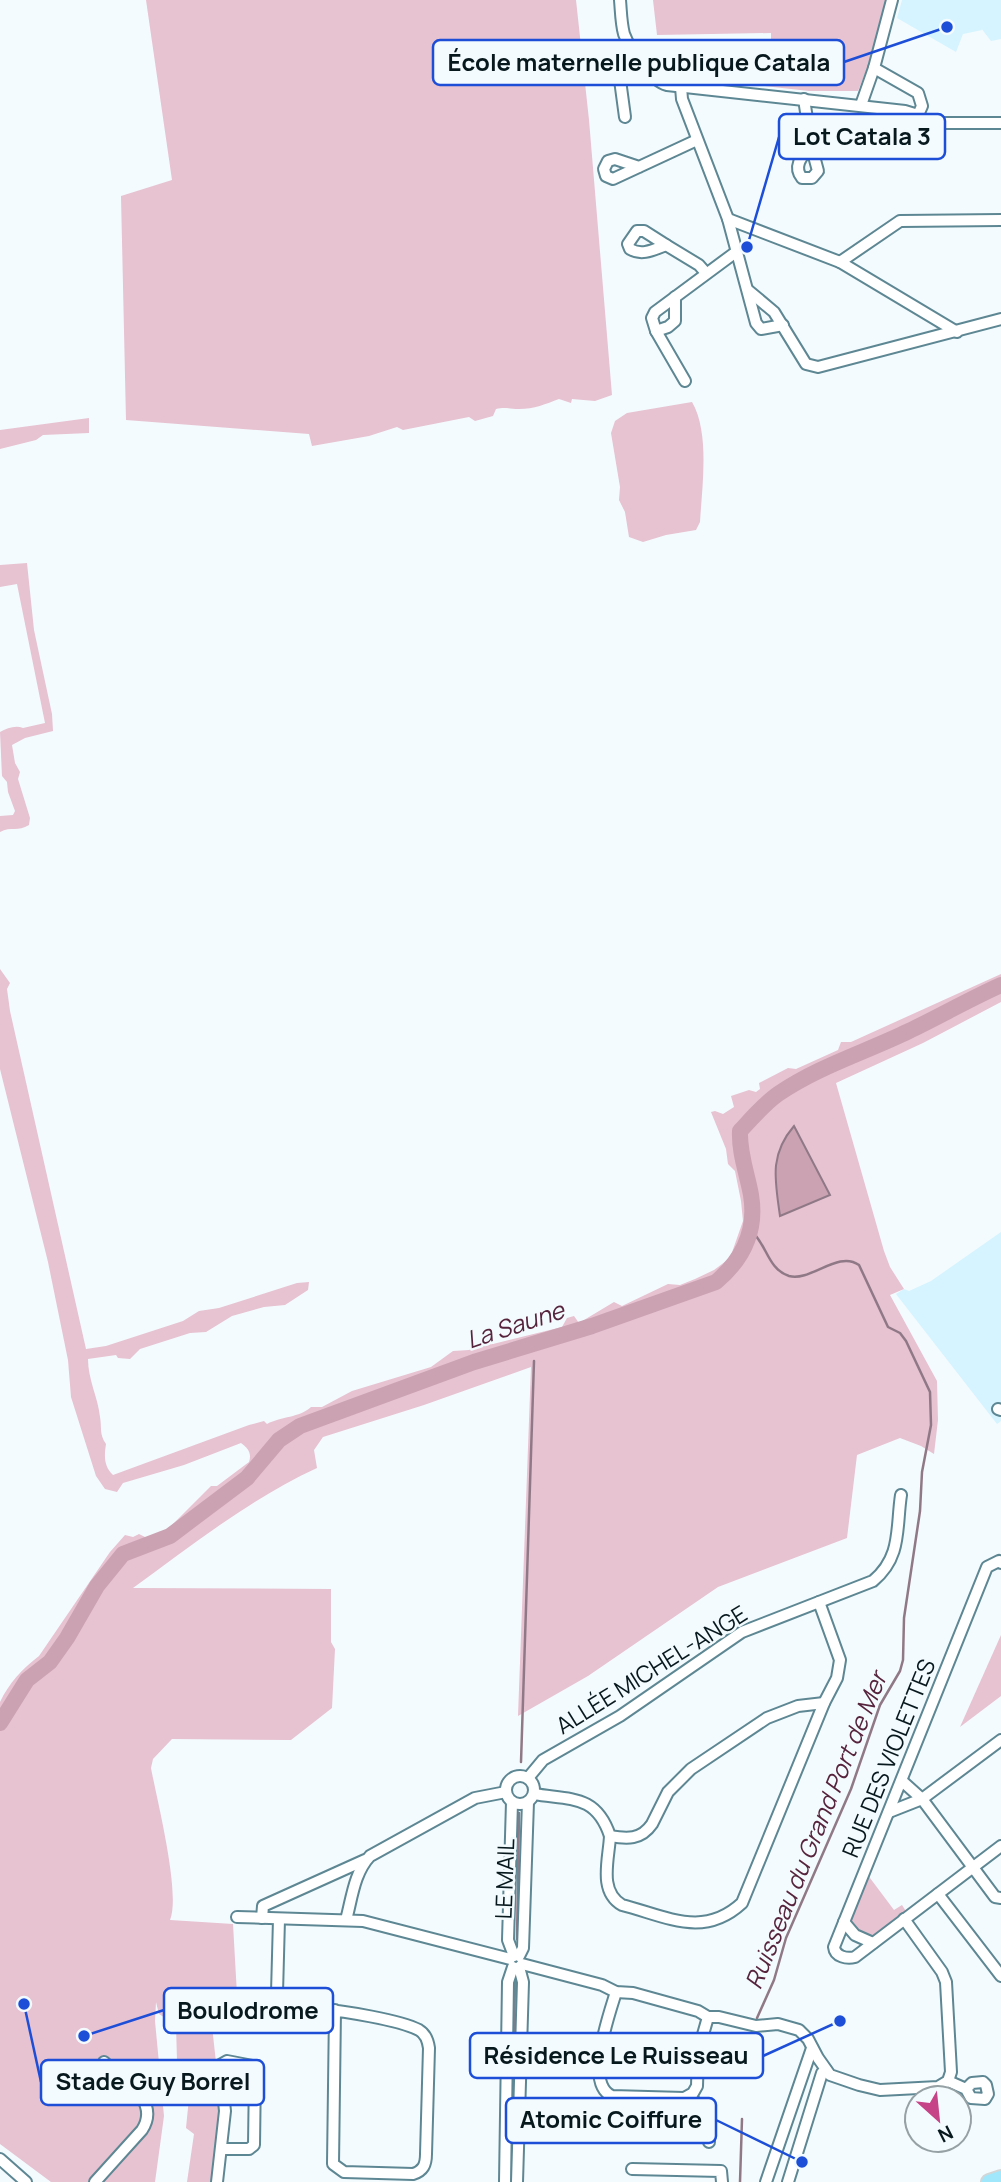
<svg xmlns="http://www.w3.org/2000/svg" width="1001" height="2182" font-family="Manrope,sans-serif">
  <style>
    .built { fill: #d5f4ff }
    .green { fill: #e7c2d1 }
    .water { fill: #caa2b2; stroke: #907986; stroke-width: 2 }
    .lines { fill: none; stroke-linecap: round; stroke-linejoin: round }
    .stream { stroke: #907986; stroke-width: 2.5 }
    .river { stroke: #caa2b2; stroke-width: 16 }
    .minor-casing { stroke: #5e8794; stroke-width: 14 }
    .major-casing { stroke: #d3d6d6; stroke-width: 18 }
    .minor { stroke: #fff; stroke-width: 10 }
    .major { stroke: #a0e7fc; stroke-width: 14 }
    .labels { text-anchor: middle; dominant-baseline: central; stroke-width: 5; stroke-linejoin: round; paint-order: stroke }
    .street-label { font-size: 23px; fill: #08191e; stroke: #f3fbfe }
    .water-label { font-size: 24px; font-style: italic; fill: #57243d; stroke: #f3fbfe }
    .leader { fill: none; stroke: #1d4ed8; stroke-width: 2.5 }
    .callout-dot { fill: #1d4ed8; stroke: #f3fbfe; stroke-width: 2.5 }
    .callout { fill: #f3fbfe; stroke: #1d4ed8; stroke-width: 2.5 }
    .callout-label { font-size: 24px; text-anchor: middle; font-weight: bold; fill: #08191e }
  </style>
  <rect width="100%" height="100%" fill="#f3fbfe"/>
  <!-- built -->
  <g class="built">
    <polygon points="902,0 1001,0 1001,39 991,41 981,28 982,30 963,34 956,52 897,18"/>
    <polygon points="1001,1232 1001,1421 997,1424 896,1294 904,1289 909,1291 931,1281"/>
  </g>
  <!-- green -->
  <g class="green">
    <path d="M 146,0 L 576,0 L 589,120 L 612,395 L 595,401 L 572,399 L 571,403 L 559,399 C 546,404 534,409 519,409 C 510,409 505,407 496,409 L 493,416 L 475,421 L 469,417 L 403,430 L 397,427 L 369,436 L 312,446 L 309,434 L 126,420 L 121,196 L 172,180 Z"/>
    <polygon points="653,0 888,0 875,49 858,91 809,91 745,84 743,59 771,57 771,33 657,35"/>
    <path d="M 692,402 C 710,433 702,487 700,522 L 696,530 L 666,535 L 643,542 L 629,537 L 625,512 L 619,500 L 620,487 L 611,433 L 615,421 L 627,413 Z"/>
    <polygon points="89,418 89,433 43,435 36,440 0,449 0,430"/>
    <path d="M 27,563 L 34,630 L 52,714 L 53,731 L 25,738 L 12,745 L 15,763 L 20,772 L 18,779 L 30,818 L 29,825 C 18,832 11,826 0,832 L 0,816 L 13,815 L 15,811 L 8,792 L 7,782 L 2,776 L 0,732 C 7,728 16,725 23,728 L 45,723 L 17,584 L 0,587 L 0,565 Z"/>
    <path d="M 0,969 L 10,983 L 7,989 L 10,1011 L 86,1349 L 106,1346 L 183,1321 L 199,1311 L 219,1308 L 297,1283 L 309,1282 L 308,1290 L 285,1305 L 264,1307 L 232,1316 L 206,1332 L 190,1333 L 140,1349 L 130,1359 L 118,1358 L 116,1355 L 88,1359 C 88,1380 98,1397 100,1417 C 102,1428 99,1434 106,1444 C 104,1457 104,1466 113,1475 L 249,1425 L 264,1421 L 267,1424 C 282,1416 299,1418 311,1407 L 322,1407 L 352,1391 L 431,1367 L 453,1351 L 469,1350 L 480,1343 L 493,1344 L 562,1327 L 567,1318 L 574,1316 L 579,1323 L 614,1302 L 622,1306 L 668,1284 L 680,1285 L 695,1279 L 714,1270 L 730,1258 L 743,1221 L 741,1201 L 735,1171 L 728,1164 L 726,1149 L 711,1112 L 715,1111 L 723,1114 L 734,1107 L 731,1096 L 749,1090 L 756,1092 L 760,1089 L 759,1083 L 788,1068 L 796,1069 L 838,1050 L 841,1042 L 851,1042 L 1001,974 L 1001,1002 L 923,1043 L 836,1083 L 884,1251 L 890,1267 L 904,1289 L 890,1295 L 937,1381 L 938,1420 L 934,1454 L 921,1446 L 900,1438 L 857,1455 L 847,1538 L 718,1587 L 588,1676 L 518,1716 L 531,1367 L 424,1405 L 323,1437 L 314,1450 L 317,1468 C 250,1499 192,1545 133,1588 L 331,1589 L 331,1642 L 335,1649 L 332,1708 L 291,1740 L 172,1739 L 153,1759 L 151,1768 C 157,1800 181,1894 170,1920 L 233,1924 L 239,2030 L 212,2026 L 221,2108 L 213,2182 L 187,2182 L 194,2134 L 186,2128 L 189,2098 L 178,2096 L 176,2025 L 159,2014 L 156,2002 L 155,2021 L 164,2116 L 155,2182 L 51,2182 L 0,2144 L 0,1702 C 9,1683 22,1669 39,1656 L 110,1552 L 125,1535 L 133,1537 L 139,1534 L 147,1538 L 168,1529 L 211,1486 L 217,1486 L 249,1462 C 252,1453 248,1448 241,1443 L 184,1465 L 123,1483 L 117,1492 L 105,1489 L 96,1476 L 71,1397 L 68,1360 L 48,1262 L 0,1069 Z"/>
    <polygon points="1001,1635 1001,1696 960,1727"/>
    <path d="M 867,1874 L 894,1910 L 902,1905 L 907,1913 C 894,1922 874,1945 859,1931 C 854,1927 850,1924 850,1917 C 851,1904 862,1887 867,1874 Z"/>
  </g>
  <!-- water -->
  <path class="water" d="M 794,1126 L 830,1195 L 780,1216 C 775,1180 769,1155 794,1126 Z"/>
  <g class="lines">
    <!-- stream -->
    <g class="stream">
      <path d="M 750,1230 C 767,1243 767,1269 789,1276 C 811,1282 838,1250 859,1265 L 888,1327 L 900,1333 L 906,1341 L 930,1392 L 931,1425 L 922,1472 L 920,1511 L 904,1618 L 903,1660 L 900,1671 L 880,1705 L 851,1789 L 786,1938 L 774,1980 L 757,2018"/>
      <polyline points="534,1350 534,1343"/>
      <polyline points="521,1762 534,1361"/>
      <polyline points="517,1939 519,1813"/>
      <polyline points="511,2182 515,1982"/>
      <polyline points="740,2182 742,2119"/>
    </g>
    <!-- river -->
    <path class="river" d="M 0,1723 L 27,1680 L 50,1662 L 67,1638 L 97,1586 L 123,1554 L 170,1536 L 247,1478 L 279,1440 L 300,1426 L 474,1362 L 592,1326 L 716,1282 C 742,1260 757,1231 751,1195 C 747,1173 739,1153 740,1131 C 752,1118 764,1104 778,1094 C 819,1066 866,1052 909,1031 C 940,1016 970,999 1001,985"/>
    <!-- minor casing -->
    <g class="minor-casing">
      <g id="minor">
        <path d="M 620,0 C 621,11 621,23 624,34 C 630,50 650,80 667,85 L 905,111 L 918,115 L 922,106 L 918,93 L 874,68"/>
        <polyline points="681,87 682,99 728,219 756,323 761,329 783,325"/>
        <path d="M 804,99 L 811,145 C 803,155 792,166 802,178 L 812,178 L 818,171 L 811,145"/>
        <polyline points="861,105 874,68 892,0"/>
        <polyline points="918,115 925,121 934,123 1001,123"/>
        <polyline points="625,117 620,80 622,74 638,57"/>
        <polyline points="639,167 615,159 608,161 604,169 606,176 613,179 697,140"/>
        <polyline points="728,219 840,262 957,332"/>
        <path d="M 637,231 L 644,231 L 666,245 C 653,250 642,256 630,249 L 628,244 Z"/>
        <polyline points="666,245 699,265 706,273"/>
        <polyline points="840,262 900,221 1001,220"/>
        <polyline points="749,291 774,312 806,364 818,367 1001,319"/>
        <polyline points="656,331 668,327 675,321 675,297"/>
        <polyline points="685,381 656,331 652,318 655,312 736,252"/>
        <polyline points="998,1409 1001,1410"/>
        <path d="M 1001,1563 L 999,1561 L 987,1567 L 834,1947 C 835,1957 847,1959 855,1957 L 1001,1846"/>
        <circle cx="520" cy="1790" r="14"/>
        <path d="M 528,1778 L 543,1760 L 620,1716 L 742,1632 L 873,1581 C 902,1557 896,1528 901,1495"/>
        <polyline points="902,1781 922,1799 995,1897 1001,1898"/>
        <path d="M 534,1794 C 570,1800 596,1794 610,1836 C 627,1839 641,1840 652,1824 L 668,1792 L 691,1769 L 767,1718 L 798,1706 L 824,1703"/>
        <polyline points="512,1802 508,1940 514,1956"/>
        <polyline points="889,1812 922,1799 1001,1740"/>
        <path d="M 610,1836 C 609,1859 598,1891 622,1905 C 666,1916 703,1939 742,1903 L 824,1703 L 837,1678 L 840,1660 L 819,1602"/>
        <polyline points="938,1894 1001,1976"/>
        <polyline points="237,1917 363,1921 510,1959"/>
        <polyline points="262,1918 263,1906 365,1860"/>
        <path d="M 279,1919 L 277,1993 L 283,2005 C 295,2011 309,2009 321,2009 C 343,2011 400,2020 419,2030 C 426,2034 428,2041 429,2048 L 426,2154 C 426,2165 423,2171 413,2174 L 344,2172 L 333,2164 L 335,2010"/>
        <path d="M 346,1920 C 352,1898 354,1873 370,1856 L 475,1798 L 506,1792"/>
        <polyline points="844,1922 855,1935 873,1943"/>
        <polyline points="519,1956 523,1948 528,1802"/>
        <polyline points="522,1964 602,1985 616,1992 633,1993 698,2011 708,2017 719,2017 756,2026 778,2024 799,2030 808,2039 818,2058 830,2075 859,2085 880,2090 938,2087 948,2081 951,2072 946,1982 942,1972 904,1919"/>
        <path d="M 616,1992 C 609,2015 584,2084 612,2096 L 684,2098 L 693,2093 L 697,2086 L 698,2052 L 708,2017"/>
        <polyline points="948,2081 966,2089 971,2098 985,2099 988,2094 986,2085 983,2082 972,2083 966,2089"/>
        <polyline points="689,2096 709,2115 709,2142"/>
        <polyline points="0,2159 26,2182"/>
        <polyline points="632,2169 721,2171 722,2182"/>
        <path d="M 95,2182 L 142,2130 C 161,2101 124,2080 104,2062"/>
        <polyline points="217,2182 225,2111 220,2065 227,2061 253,2066 255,2072 254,2145 249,2149 221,2149"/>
        <polyline points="505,2182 508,1982 513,1967"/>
        <polyline points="517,2182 523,1982 519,1967"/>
        <polyline points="766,2182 812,2048"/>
        <polyline points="788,2182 822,2073 826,2070"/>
      </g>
    </g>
    <!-- major casing -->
    <g class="major-casing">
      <polyline id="major" points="989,2182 1001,2178"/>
    </g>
    <!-- minor -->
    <use href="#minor" class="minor"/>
    <!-- major -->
    <use href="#major" class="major"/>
  </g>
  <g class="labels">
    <!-- street labels -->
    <g class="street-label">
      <text transform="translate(651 1669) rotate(-32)">ALLÉE MICHEL-ANGE</text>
      <text transform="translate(888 1758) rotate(-68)">RUE DES VIOLETTES</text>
      <text transform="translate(504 1879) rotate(-88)">LE MAIL</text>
    </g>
    <!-- water labels -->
    <g class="water-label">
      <text transform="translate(515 1324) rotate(-18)">La Saune</text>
      <text transform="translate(815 1830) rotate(-68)">Ruisseau du Grand Port de Mer</text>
    </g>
  </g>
  <!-- callouts -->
  <path class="leader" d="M947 27L844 62M747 247L779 137M84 2036L164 2010M840 2021L763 2056M24 2004L41 2082M802 2162L716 2120"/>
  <g class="callout-dot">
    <circle cx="947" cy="27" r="7"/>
    <circle cx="747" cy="247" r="7"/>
    <circle cx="84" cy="2036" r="7"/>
    <circle cx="840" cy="2021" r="7"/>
    <circle cx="24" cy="2004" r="7"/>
    <circle cx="802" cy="2162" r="7"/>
  </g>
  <g class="callout">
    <rect x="433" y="40" width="411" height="45" rx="7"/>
    <rect x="779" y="114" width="166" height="45" rx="7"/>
    <rect x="164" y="1988" width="169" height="45" rx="7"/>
    <rect x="470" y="2033" width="293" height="45" rx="7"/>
    <rect x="41" y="2060" width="223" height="45" rx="7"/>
    <rect x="506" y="2098" width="210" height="45" rx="7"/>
  </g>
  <g class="callout-label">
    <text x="639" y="71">École maternelle publique Catala</text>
    <text x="862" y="145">Lot Catala 3</text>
    <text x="248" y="2019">Boulodrome</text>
    <text x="616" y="2064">Résidence Le Ruisseau</text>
    <text x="153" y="2090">Stade Guy Borrel</text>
    <text x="611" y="2128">Atomic Coiffure</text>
  </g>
  <!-- north arrow -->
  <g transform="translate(938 2119) rotate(153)"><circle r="33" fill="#f3fbfe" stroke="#95a1a4" stroke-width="2"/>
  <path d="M0-5L12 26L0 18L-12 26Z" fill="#c74388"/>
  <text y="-10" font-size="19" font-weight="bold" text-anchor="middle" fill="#08191e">N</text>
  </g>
</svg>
